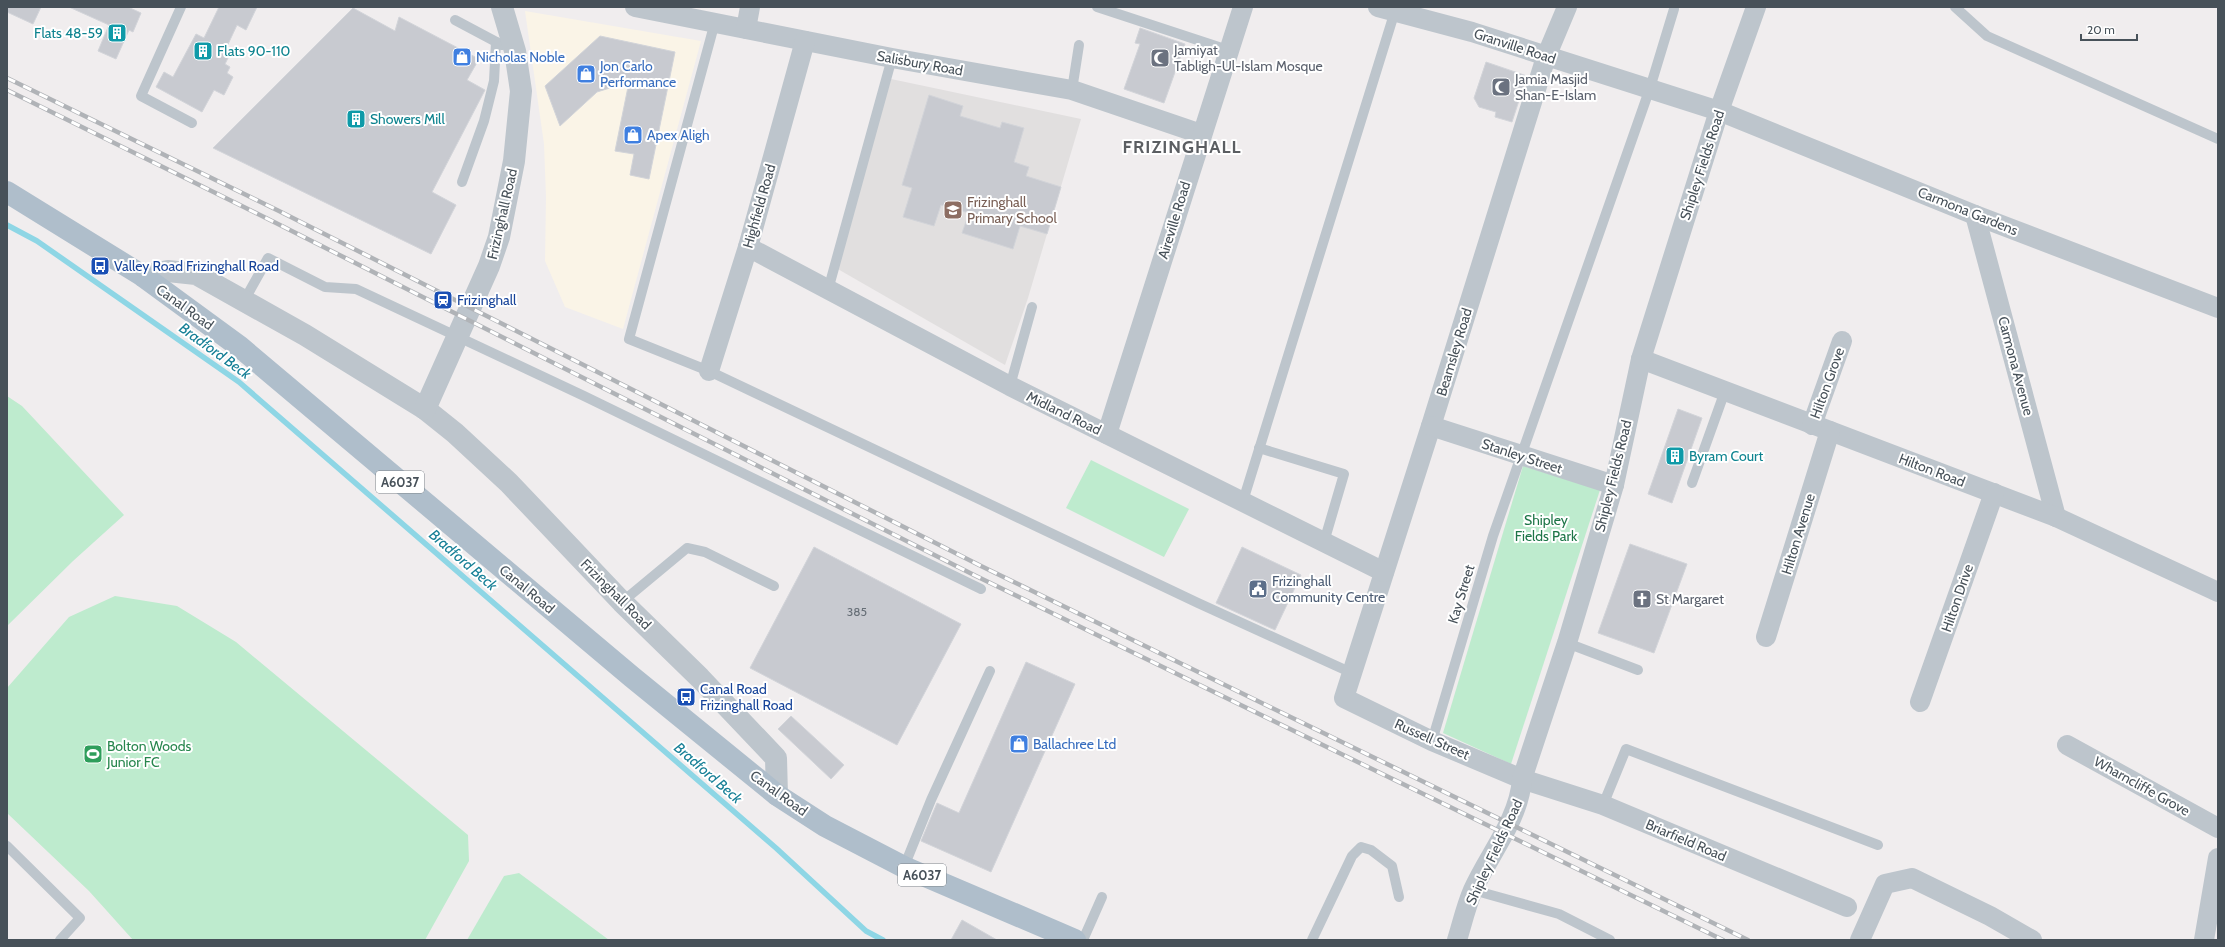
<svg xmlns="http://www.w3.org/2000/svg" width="2225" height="947" font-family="Cabin,sans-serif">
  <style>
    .commercial { fill: #faf4e7 }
    .education { fill: #e1dfdf }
    .green { fill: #beebce }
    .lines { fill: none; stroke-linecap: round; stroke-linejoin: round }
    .stream { stroke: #8ed6e5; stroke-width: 5.5 }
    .building { fill: #c8cad0; stroke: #d2d4d9 }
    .service { stroke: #bdc5cc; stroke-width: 10 }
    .minor { stroke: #bdc5cc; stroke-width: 20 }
    .tertiary { stroke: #bdc5cc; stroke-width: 22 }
    .primary { stroke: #afbecb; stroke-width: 22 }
    .rail-casing { stroke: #b0b3b7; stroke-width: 4.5 }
    .rail { stroke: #fff; stroke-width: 3; stroke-dasharray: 9; stroke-linecap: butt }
    .labels { text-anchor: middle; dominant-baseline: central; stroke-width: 4; stroke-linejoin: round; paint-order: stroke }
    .number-label { font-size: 12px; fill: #676f77 }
    .shield { fill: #fff; stroke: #7e858b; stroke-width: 1 }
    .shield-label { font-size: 13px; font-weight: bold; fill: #475159 }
    .culture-label { font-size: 14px; fill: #0d838f; stroke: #fff; text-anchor: start }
    .street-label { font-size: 14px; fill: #475159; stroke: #fff }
    .worship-label { font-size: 14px; fill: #5b616d; stroke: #fff; text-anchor: start }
    .shop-label { font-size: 14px; fill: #366cbe; stroke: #fff; text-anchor: start }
    .education-label { font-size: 14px; fill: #785e54; stroke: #fff; text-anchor: start }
    .transit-label { font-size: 14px; fill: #164399; stroke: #fff; text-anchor: start }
    .park-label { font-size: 14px; fill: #1d7547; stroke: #fff }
    .service-label { font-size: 14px; fill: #4e5e75; stroke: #fff; text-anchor: start }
    .leisure-label { font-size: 14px; fill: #27864d; stroke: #fff; text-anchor: start }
    .water-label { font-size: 15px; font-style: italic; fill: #167f96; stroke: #fff }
    .district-label { font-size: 18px; font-weight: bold; letter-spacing: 1px; fill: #5b5e62; stroke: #fff }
  </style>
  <rect width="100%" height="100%" fill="#f0edee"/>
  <!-- commercial -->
  <polygon class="commercial" points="525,11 701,41 623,329 565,307 545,261 546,197 544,144"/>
  <!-- education -->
  <polygon class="education" points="891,79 1081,119 1028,298 1005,365 836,268"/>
  <!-- green -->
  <g class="green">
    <polygon points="7,396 22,406 124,515 73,561 7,626"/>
    <polygon points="1091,460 1189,509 1164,557 1066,508"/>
    <polygon points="1523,466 1600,490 1511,764 1443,733"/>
    <polygon points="115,596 177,606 236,642 468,835 469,861 425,940 133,940 89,891 7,813 7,688 69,617"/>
    <polygon points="519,873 609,940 467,940 504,876"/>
  </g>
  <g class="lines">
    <!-- stream -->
    <polyline class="stream" points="7,225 37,241 239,382 776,848 866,931 883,940"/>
  </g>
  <!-- building -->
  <g class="building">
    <polygon points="7,7 41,7 33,24 7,12"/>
    <polygon points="69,7 128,7 141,13 133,32 129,30 116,59 98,51 109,25"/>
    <polygon points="219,7 257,7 246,30 237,25 223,55 228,58 225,64 230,67 227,73 233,77 224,95 214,90 202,112 156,87 164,72 173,77 196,34 204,38"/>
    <polygon points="353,8 395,31 399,17 479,59 467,80 485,90 432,192 456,205 431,254 213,148"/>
    <polygon points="1140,28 1185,44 1164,103 1124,89 1140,44 1135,43"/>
    <polygon points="600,36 675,52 649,179 630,175 634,154 615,151 629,82 597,92 560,126 545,86"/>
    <polygon points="1486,62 1527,76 1512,122 1495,117 1496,112 1479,107 1474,98"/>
    <polygon points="929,95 963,106 960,116 1000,128 1002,122 1024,128 1014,162 1029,167 1026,176 1061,187 1047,234 1020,226 1013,249 962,233 969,213 941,205 934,226 903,217 912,188 902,185"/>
    <polygon points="1678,409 1702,418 1672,503 1648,494"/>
    <polygon points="1630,544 1687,564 1654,653 1598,633"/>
    <polygon points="814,547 961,624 897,745 750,668"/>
    <polygon points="1242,547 1301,575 1275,630 1216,603"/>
    <polygon points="1026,662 1075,684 991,872 921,841 937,803 959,813"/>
    <polygon points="791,716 844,765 831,779 778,729"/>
    <polygon points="962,920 997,940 951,940"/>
  </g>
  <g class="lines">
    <!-- service -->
    <g class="service">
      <polyline points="181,7 141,96 192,123"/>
      <polyline points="1097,7 1228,50"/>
      <polyline points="1955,7 1987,36 2218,139"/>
      <polyline points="455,20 502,45"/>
      <polyline points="715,22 629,339 709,371 1198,603 1352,673"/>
      <polyline points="1072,90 1079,45"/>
      <polyline points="462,182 484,121 494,81 496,42"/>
      <polyline points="828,290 892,58"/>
      <polyline points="244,301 268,258 325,287 356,289 584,396 981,589"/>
      <polyline points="1010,386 1032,307"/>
      <polyline points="1259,448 1344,474 1324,542"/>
      <polyline points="1692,483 1725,391"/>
      <polyline points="1243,501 1395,11"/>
      <polyline points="622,602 687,548 705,552 774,586"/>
      <polyline points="1567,643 1638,670"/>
      <polyline points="1432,741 1493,536 1650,88 1674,9"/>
      <polyline points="1603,805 1626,749 1878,845"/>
      <polyline points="7,846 80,918 60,940"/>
      <polyline points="904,867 931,800 990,671"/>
      <polyline points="1473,890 1559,914 1610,940"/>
      <polyline points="1083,940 1102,897"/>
      <polyline points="1312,940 1352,856 1361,847 1371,850 1392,866 1399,897"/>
    </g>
    <!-- minor -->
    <g class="minor">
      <polyline points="635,7 892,58 1072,90 1201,134"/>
      <polyline points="1378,7 1472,32 1719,111 1975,215 2218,308"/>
      <polyline points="1567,7 1546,57 1431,426 1344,698 1432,741 1522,779 1603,805 1847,907"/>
      <polyline points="746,29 750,7"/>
      <polyline points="1975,215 2056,517"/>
      <polyline points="748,247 1010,386 1384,572"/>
      <polyline points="1641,359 2056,517 2218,592"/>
      <polyline points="709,371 748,247 805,41"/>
      <polyline points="1812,425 1842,341"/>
      <polyline points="1431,426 1614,485"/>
      <polyline points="1107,434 1243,7"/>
      <polyline points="1766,637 1830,431"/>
      <polyline points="1920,702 1994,493"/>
      <polyline points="2067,745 2218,828"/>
      <path d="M 1457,940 C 1462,924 1466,906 1473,890 C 1489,854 1519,820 1522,779 L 1567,643 L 1614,485 L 1641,359 L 1719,111 L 1756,7"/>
      <polyline points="1860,940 1885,884 1912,878 1990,916 2032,940"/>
      <polyline points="2204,940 2218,858"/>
    </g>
    <!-- tertiary -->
    <g class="tertiary">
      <polyline points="143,276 168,271 196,274 305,335 425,409 455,433 509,483 622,602 700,678 776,758 777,795"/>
      <polyline points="425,409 489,266 499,237 514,161 521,91 515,51 502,7"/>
    </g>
    <!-- primary -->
    <polyline class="primary" points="7,192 143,276 240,347 632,677 777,795 825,826 904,867 1075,940"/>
    <!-- rail casing -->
    <g class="rail-casing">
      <g id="rail">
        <polyline points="7,78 279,211 981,566 1748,940"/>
        <polyline points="7,90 274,222 976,576 1723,940"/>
      </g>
    </g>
    <!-- rail -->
    <use href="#rail" class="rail"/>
  </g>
  <!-- icons -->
  <defs>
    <g id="building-square" transform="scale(1)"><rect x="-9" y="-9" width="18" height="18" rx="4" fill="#0f9aa8" stroke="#fff"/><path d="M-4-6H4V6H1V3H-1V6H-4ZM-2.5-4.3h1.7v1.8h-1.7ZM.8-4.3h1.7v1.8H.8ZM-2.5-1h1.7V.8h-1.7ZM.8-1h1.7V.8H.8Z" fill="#fff"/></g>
    <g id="shop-square" transform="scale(1)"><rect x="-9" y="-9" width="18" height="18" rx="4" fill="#3f7fe0" stroke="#fff"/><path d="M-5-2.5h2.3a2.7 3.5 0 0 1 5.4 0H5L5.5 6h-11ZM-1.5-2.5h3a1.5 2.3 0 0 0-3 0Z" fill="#fff"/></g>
    <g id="mosque-square" transform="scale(1)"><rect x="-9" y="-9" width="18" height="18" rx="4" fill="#6b7280" stroke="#fff"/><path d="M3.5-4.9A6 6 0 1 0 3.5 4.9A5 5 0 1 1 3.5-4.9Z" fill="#fff"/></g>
    <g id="school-square" transform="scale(1)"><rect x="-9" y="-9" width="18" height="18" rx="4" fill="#8d6e63" stroke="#fff"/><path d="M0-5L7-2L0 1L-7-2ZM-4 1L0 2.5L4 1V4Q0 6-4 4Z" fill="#fff"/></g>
    <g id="bus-square" transform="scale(1)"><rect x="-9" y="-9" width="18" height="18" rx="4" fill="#1a4fb4" stroke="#fff"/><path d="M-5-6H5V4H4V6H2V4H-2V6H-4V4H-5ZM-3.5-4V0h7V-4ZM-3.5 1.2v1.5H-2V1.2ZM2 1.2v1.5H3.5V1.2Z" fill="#fff"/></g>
    <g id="station-square" transform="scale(1)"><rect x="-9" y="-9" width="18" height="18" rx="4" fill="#1a4fb4" stroke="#fff"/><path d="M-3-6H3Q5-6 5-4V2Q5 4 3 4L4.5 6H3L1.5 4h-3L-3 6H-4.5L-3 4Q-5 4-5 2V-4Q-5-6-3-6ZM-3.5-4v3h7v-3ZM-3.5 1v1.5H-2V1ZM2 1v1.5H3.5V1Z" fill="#fff"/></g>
    <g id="civic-square" transform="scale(1)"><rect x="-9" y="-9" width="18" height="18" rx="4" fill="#5c6f8a" stroke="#fff"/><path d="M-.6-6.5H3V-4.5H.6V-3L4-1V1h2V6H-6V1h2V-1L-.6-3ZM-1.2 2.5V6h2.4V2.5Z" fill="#fff"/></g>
    <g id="church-square" transform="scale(1)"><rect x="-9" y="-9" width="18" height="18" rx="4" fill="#6b7280" stroke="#fff"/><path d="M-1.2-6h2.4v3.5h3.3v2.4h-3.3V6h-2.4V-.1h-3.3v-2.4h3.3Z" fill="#fff"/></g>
    <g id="stadium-square" transform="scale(1)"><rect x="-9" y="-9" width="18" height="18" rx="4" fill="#2e9e5b" stroke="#fff"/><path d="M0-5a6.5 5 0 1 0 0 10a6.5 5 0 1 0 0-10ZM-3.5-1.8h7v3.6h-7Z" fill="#fff"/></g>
  </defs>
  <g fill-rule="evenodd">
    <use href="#building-square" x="117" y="33"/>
    <use href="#building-square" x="203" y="51"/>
    <use href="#shop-square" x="462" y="57"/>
    <use href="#mosque-square" x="1160" y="58"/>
    <use href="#shop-square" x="586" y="74"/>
    <use href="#mosque-square" x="1501" y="87"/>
    <use href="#building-square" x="356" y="119"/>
    <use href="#shop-square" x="633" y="135"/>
    <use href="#school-square" x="953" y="210"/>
    <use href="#bus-square" x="100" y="266"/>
    <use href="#station-square" x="443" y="300"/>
    <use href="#building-square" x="1675" y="456"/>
    <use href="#civic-square" x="1258" y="589"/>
    <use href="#church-square" x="1642" y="599"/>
    <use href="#bus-square" x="686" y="697"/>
    <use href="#shop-square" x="1019" y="744"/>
    <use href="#stadium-square" x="93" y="754"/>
  </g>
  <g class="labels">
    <!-- number labels -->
    <g class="number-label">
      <text x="857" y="611">385</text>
    </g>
    <!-- shield labels -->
    <g class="shield">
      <rect x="376" y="471" width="48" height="22" rx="3"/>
      <rect x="898" y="864" width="48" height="22" rx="3"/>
    </g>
    <g class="shield-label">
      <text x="400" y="482">A6037</text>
      <text x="922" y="875">A6037</text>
    </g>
    <!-- culture labels -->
    <g class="culture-label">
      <text x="103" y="33" text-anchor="end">Flats 48-59</text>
      <text x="217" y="51">Flats 90-110</text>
      <text x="370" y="119">Showers Mill</text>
      <text x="1689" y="456">Byram Court</text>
    </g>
    <!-- street labels -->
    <g class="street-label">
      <text transform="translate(1515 46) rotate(18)">Granville Road</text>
      <text transform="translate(920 63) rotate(10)">Salisbury Road</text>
      <text transform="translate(1702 165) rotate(-72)">Shipley Fields Road</text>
      <text transform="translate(759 206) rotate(-74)">Highfield Road</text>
      <text transform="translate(1968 211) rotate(22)">Carmona Gardens</text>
      <text transform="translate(502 214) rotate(-77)">Frizinghall Road</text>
      <text transform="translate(1174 220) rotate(-73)">Aireville Road</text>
      <text transform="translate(185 307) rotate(36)">Canal Road</text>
      <text transform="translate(1454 352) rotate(-73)">Beamsley Road</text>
      <text transform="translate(2016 366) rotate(75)">Carmona Avenue</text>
      <text transform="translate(1827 383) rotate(-70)">Hilton Grove</text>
      <text transform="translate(1064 413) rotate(26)">Midland Road</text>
      <text transform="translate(1522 456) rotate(18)">Stanley Street</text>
      <text transform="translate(1932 470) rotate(21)">Hilton Road</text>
      <text transform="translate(1613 476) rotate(-76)">Shipley Fields Road</text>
      <text transform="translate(1798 534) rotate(-73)">Hilton Avenue</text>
      <text transform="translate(527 589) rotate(40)">Canal Road</text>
      <text transform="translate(616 594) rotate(45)">Frizinghall Road</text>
      <text transform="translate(1461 594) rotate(-73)">Kay Street</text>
      <text transform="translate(1957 598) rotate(-71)">Hilton Drive</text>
      <text transform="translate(1432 739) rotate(24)">Russell Street</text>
      <text transform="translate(2142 786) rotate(29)">Wharncliffe Grove</text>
      <text transform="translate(779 793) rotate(36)">Canal Road</text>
      <text transform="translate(1686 840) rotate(23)">Briarfield Road</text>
      <text transform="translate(1494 852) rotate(-65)">Shipley Fields Road</text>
    </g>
    <!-- worship labels -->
    <g class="worship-label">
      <text x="1174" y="50">Jamiyat<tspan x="1174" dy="16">Tabligh-Ul-Islam Mosque</tspan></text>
      <text x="1515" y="79">Jamia Masjid<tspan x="1515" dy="16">Shan-E-Islam</tspan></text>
      <text x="1656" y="599">St Margaret</text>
    </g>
    <!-- shop labels -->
    <g class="shop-label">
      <text x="476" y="57">Nicholas Noble</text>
      <text x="600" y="66">Jon Carlo<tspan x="600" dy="16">Performance</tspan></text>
      <text x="647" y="135">Apex Aligh</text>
      <text x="1033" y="744">Ballachree Ltd</text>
    </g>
    <!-- education labels -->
    <g class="education-label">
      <text x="967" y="202">Frizinghall<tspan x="967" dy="16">Primary School</tspan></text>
    </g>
    <!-- transit labels -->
    <g class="transit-label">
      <text x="114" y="266">Valley Road Frizinghall Road</text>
      <text x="457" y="300">Frizinghall</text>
      <text x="700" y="689">Canal Road<tspan x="700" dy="16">Frizinghall Road</tspan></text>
    </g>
    <!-- park labels -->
    <g class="park-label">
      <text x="1546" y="520">Shipley<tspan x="1546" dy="16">Fields Park</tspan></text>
    </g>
    <!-- service labels -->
    <g class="service-label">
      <text x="1272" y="581">Frizinghall<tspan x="1272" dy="16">Community Centre</tspan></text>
    </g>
    <!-- leisure labels -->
    <g class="leisure-label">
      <text x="107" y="746">Bolton Woods<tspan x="107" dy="16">Junior FC</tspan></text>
    </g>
    <!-- water labels -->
    <g class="water-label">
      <text transform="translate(215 351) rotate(36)">Bradford Beck</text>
      <text transform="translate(463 560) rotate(41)">Bradford Beck</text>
      <text transform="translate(708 773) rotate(41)">Bradford Beck</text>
    </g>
    <!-- district labels -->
    <g class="district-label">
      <text x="1182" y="147">FRIZINGHALL</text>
    </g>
  </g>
  <!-- border -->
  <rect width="2225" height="947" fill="none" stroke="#475159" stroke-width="16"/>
  <!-- scale -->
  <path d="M2081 34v6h56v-6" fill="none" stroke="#475159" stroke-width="2"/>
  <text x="2087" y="34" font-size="12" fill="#475159" stroke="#ffffff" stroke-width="3" paint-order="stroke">20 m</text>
</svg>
